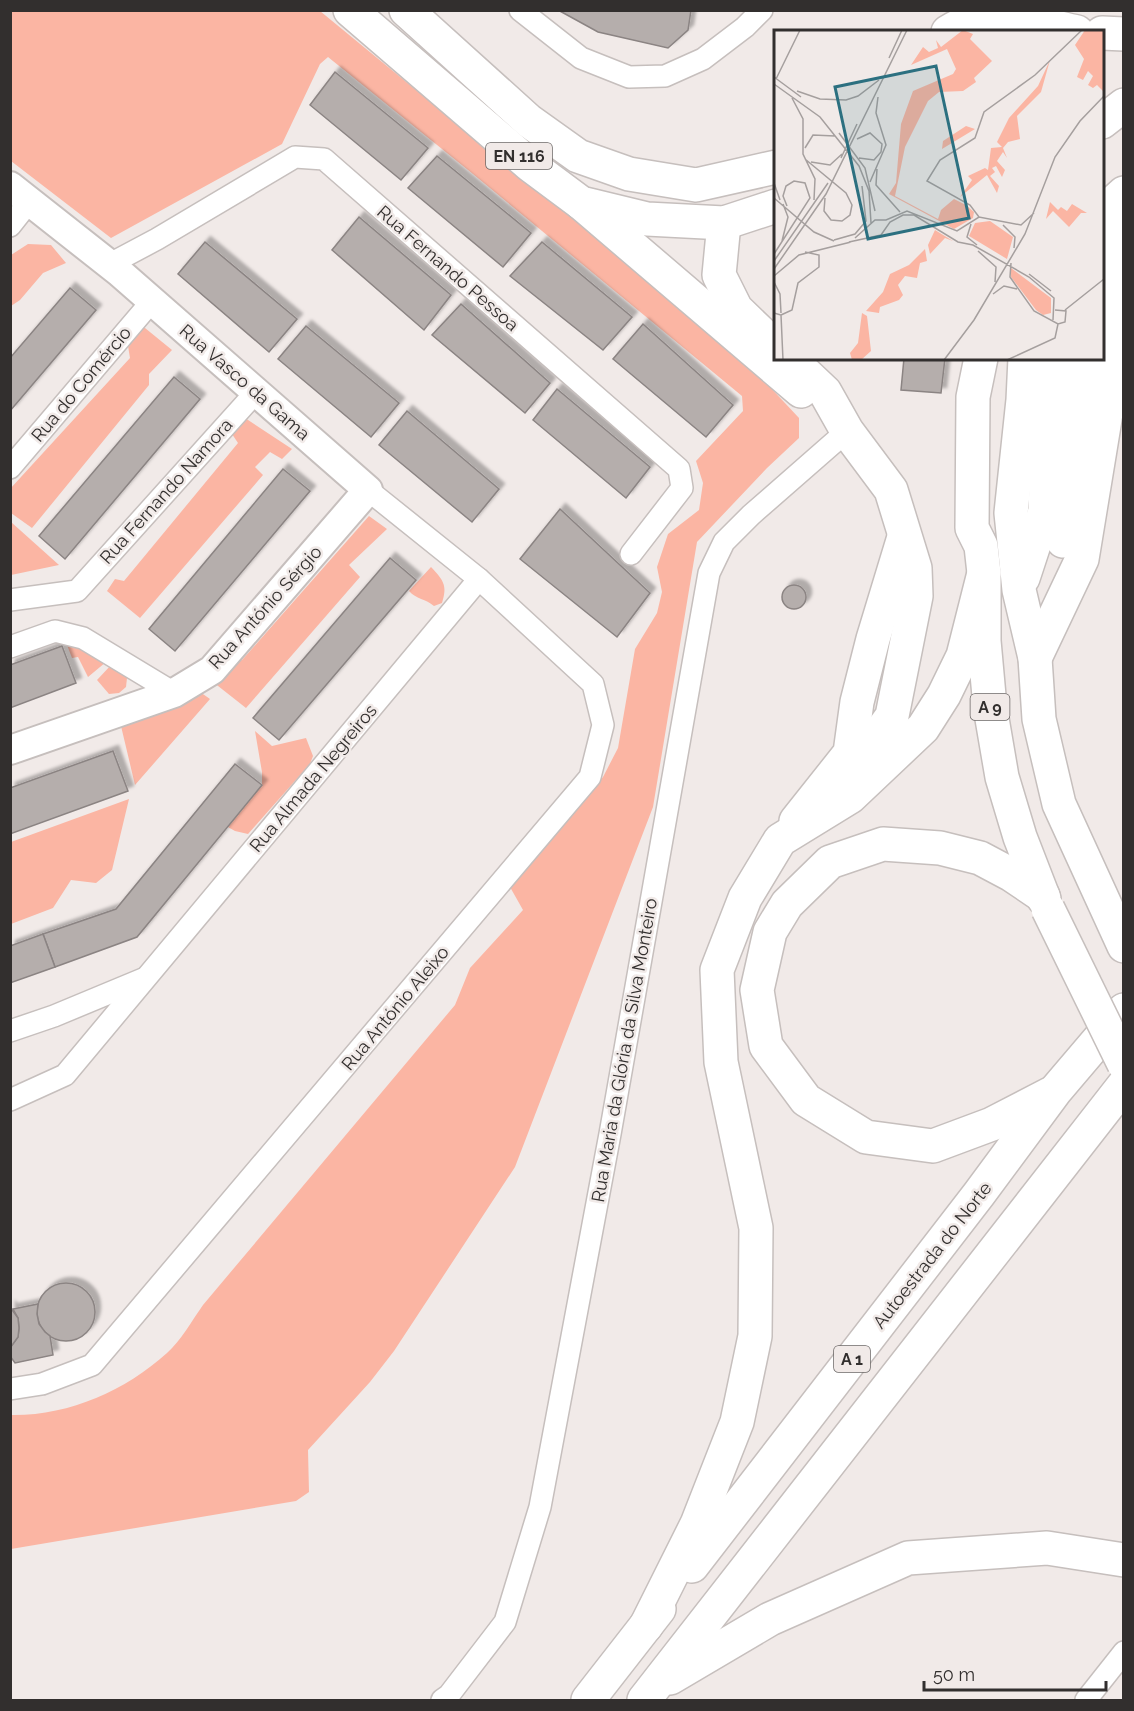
<svg xmlns="http://www.w3.org/2000/svg" width="1134" height="1711" font-family="Raleway,sans-serif">
  <style>
    .green { fill: #fbb5a3 }
    .building { fill: #b5aeac; stroke: #8b8483; stroke-width: 1.5; filter: url(#shadow) }
    .lines { fill: none; stroke-linecap: round; stroke-linejoin: round }
    .street-casing { stroke: #c6bfbd; stroke-width: 24 }
    .secondary-casing { stroke: #c6bfbd; stroke-width: 32 }
    .primary-casing { stroke: #c6bfbd; stroke-width: 36 }
    .highway-casing { stroke: #c6bfbd; stroke-width: 36 }
    .street { stroke: #fff; stroke-width: 21 }
    .secondary { stroke: #fff; stroke-width: 28 }
    .primary { stroke: #fff; stroke-width: 33 }
    .highway { stroke: #fff; stroke-width: 33 }
    .highway-bridge-casing { stroke: #c6bfbd; stroke-width: 36; stroke-linecap: butt }
    .highway-bridge { stroke: #fff; stroke-width: 33 }
    .labels { text-anchor: middle; dominant-baseline: central; stroke-width: 5; stroke-linejoin: round; paint-order: stroke }
    .shield { fill: #f1eae8; stroke: #6b6766; stroke-width: 1.5 }
    .shield-label { font-size: 16px; font-weight: bold; fill: #322f2e }
    .street-label { font-size: 18px; fill: #322f2e; stroke: #f1eae8 }
    .inset-road { fill: none; stroke: #a59f9e; stroke-width: 1.5 }
    .view { fill: #2c7080; fill-opacity: 0.15; stroke: #2c7080; stroke-width: 3 }
    .inset-edge { fill: none; stroke: #322f2e; stroke-width: 3 }
  </style>
  <defs>
    <filter id="shadow"><feDropShadow dx="5.5" dy="-5.5" stdDeviation="1.5" flood-color="#0004"/></filter>
  </defs>
  <rect width="100%" height="100%" fill="#f1eae8"/>
  <!-- green -->
  <g class="green">
    <path d="M 11,11 L 320,11 L 725,344 L 769,386 L 799,418 L 799,438 L 767,468 L 697,542 L 653,807 L 515,1167 L 394,1351 L 370,1382 L 308,1450 L 309,1492 L 296,1501 L 11,1549 L 11,1415 C 68,1416 125,1391 167,1353 C 180,1342 193,1319 203,1305 L 455,1005 L 470,968 L 523,910 L 510,887 L 603,777 L 618,748 L 635,649 L 657,613 L 662,592 L 657,567 L 668,534 L 699,510 L 703,483 L 696,461 L 743,411 L 742,396 L 473,174 L 328,57 L 320,64 L 282,144 L 111,238 L 11,161 Z"/>
    <polygon points="28,244 51,245 66,263 43,273 20,300 11,306 11,255"/>
    <polygon points="138,328 145,328 172,350 149,374 149,385 32,528 11,513 10,489 130,358 128,346"/>
    <polygon points="245,418 292,449 282,459 270,452 255,467 263,475 140,618 107,591 115,579 124,581 238,443 232,434"/>
    <polygon points="369,516 387,529 349,565 360,577 246,708 213,682 227,663 242,660"/>
    <polygon points="11,522 59,565 11,575"/>
    <path d="M 431,567 C 443,580 448,585 442,603 L 434,606 C 426,599 416,599 409,591 Z"/>
    <polygon points="72,643 106,662 88,677 78,657 72,658 67,645"/>
    <polygon points="112,664 126,671 127,678 126,687 119,693 109,694 97,680"/>
    <polygon points="200,692 210,699 135,785 121,726 192,700"/>
    <polygon points="255,731 272,746 306,738 313,756 310,764 248,834 235,831 226,826 262,785 262,772"/>
    <polygon points="129,799 112,870 96,883 71,880 53,908 11,924 11,842"/>
  </g>
  <!-- building -->
  <g class="building">
    <polygon points="558,10 691,10 688,30 668,48 598,32"/>
    <polygon points="335,72 428,148 401,180 310,105"/>
    <polygon points="437,156 531,233 503,267 408,188"/>
    <polygon points="359,217 451,295 424,330 332,250"/>
    <polygon points="205,242 297,319 269,352 178,274"/>
    <polygon points="542,242 632,317 603,350 510,276"/>
    <polygon points="70,288 96,310 10,411 10,358"/>
    <polygon points="461,304 550,383 525,413 432,335"/>
    <polygon points="643,324 733,405 706,437 613,359"/>
    <polygon points="306,326 399,403 371,437 278,359"/>
    <polygon points="904,358 945,358 941,393 901,390"/>
    <polygon points="174,377 200,399 65,559 39,536"/>
    <polygon points="557,389 650,467 626,498 533,420"/>
    <polygon points="407,411 499,489 472,522 379,445"/>
    <polygon points="283,469 310,491 175,651 149,629"/>
    <polygon points="560,509 650,593 617,637 520,559"/>
    <polygon points="390,558 416,580 279,740 253,718"/>
    <circle cx="794" cy="597" r="12"/>
    <polygon points="62,646 76,683 10,708 10,665"/>
    <polygon points="113,751 128,791 10,834 10,788"/>
    <polygon points="235,764 262,785 137,937 55,967 43,934 116,909"/>
    <polygon points="43,934 55,967 10,983 10,946"/>
    <circle cx="66" cy="1312" r="29"/>
    <polygon points="38,1304 37,1314 39,1324 45,1332 50,1336 53,1355 15,1363 10,1356 10,1348 18,1337 19,1328 18,1318 13,1309"/>
    <polygon points="10,1307 18,1318 19,1328 18,1337 10,1348"/>
  </g>
  <g class="lines">
    <!-- street casing -->
    <g class="street-casing">
      <g id="street">
        <polyline points="520,10 581,58 629,77 665,76 703,59 745,27 762,10"/>
        <polyline points="10,226 29,202"/>
        <polyline points="110,264 157,239 295,157 324,159 679,469 682,488 631,554"/>
        <polyline points="10,468 152,301"/>
        <polyline points="10,600 77,591 256,392"/>
        <polyline points="10,647 55,631 83,638 174,693"/>
        <polyline points="10,1031 54,1016 143,979"/>
        <polyline points="10,1100 65,1075 479,579"/>
        <polyline points="10,1389 42,1384 92,1365 590,777 603,725 593,684 479,579 368,490"/>
        <polyline points="442,1700 449,1695 505,1622 540,1507 610,1134 709,573 724,542 751,515 847,431"/>
        <polyline points="1086,1700 1124,1652"/>
      </g>
    </g>
    <!-- secondary casing -->
    <g class="secondary-casing">
      <polyline id="secondary" points="10,186 119,272 368,490 212,670 174,693 10,750"/>
    </g>
    <!-- primary casing -->
    <g class="primary-casing">
      <g id="primary">
        <polyline points="350,10 530,165 581,203 647,219 724,223 776,206"/>
        <polyline points="406,10 529,121 578,156 629,174 696,185 776,167"/>
        <path d="M 948,32 C 987,6 1035,23 1077,32"/>
        <polyline points="1102,33 1124,34"/>
        <polyline points="1102,122 1124,105"/>
      </g>
    </g>
    <!-- highway casing -->
    <g class="highway-casing">
      <g id="highway">
        <polyline points="581,203 801,391"/>
        <polyline points="724,223 719,275 736,309 763,335"/>
        <polyline points="1102,232 1114,202 1124,193"/>
        <polyline points="789,358 825,392 847,431 891,490 915,568 916,596 892,716 872,744 850,753"/>
        <polyline points="981,358 973,397 972,528 981,546 984,573 984,641 990,707 1002,777 1020,837 1044,899"/>
        <polyline points="1025,358 1023,400 1011,513 1019,590 1035,658 1039,719 1059,804 1124,946"/>
        <polyline points="1063,541 1083,358"/>
        <polyline points="1023,578 1045,511 1049,405 1053,358"/>
        <polyline points="1035,658 1082,559 1106,413 1107,292 1124,230"/>
        <polyline points="796,821 850,753 857,702 873,639 904,537"/>
        <polyline points="1043,896 1012,875 980,858 940,848 883,844 830,862 787,904 770,932 757,990 766,1046 806,1100 866,1137 933,1146 992,1124 1050,1094"/>
        <polyline points="692,1566 979,1194 1056,1090 1124,1010"/>
        <polyline points="646,1626 697,1524 737,1422 755,1336 756,1228 721,1062 717,970 745,898 780,840 850,797 923,728 944,695 963,656 984,573"/>
        <polyline points="670,1678 770,1619 908,1558 1047,1548 1124,1560"/>
        <polyline points="588,1700 659,1609"/>
        <polyline points="644,1700 1124,1085"/>
      </g>
    </g>
    <!-- street -->
    <use href="#street" class="street"/>
    <!-- secondary -->
    <use href="#secondary" class="secondary"/>
    <!-- primary -->
    <use href="#primary" class="primary"/>
    <!-- highway -->
    <use href="#highway" class="highway"/>
    <!-- highway-bridge casing -->
    <g class="highway-bridge-casing">
      <polyline id="highway-bridge" points="1048,909 1124,1064"/>
    </g>
    <!-- highway-bridge -->
    <use href="#highway-bridge" class="highway-bridge"/>
  </g>
  <g class="labels">
    <!-- shield labels -->
    <g class="shield">
      <rect x="486" y="143" width="66" height="26" rx="4.5"/>
      <rect x="970.5" y="694" width="39" height="26" rx="4.5"/>
      <rect x="834" y="1346" width="36" height="26" rx="4.5"/>
    </g>
    <g class="shield-label">
      <text x="519" y="156">EN 116</text>
      <text x="990" y="707">A 9</text>
      <text x="852" y="1359">A 1</text>
    </g>
    <!-- street labels -->
    <g class="street-label">
      <text transform="translate(448 268) rotate(41)">Rua Fernando Pessoa</text>
      <text transform="translate(245 382) rotate(41)">Rua Vasco da Gama</text>
      <text transform="translate(81 384) rotate(-50)">Rua do Comércio</text>
      <text transform="translate(166 491) rotate(-48)">Rua Fernando Namora</text>
      <text transform="translate(265 607) rotate(-48)">Rua António Sérgio</text>
      <text transform="translate(313 778) rotate(-50)">Rua Almada Negreiros</text>
      <text transform="translate(395 1008) rotate(-50)">Rua António Aleixo</text>
      <text transform="translate(624 1050) rotate(-80)">Rua Maria da Glória da Silva Monteiro</text>
      <text transform="translate(932 1255) rotate(-52)">Autoestrada do Norte</text>
    </g>
  </g>
  <!-- overview -->
  <g transform="translate(774 30)">
    <rect width="330" height="330" fill="#f1eae8"/>
    <path d="M 189,0 L 199,4 L 196,9 L 218,31 L 200,48 L 202,52 L 189,61 L 165,62 L 154,71 L 131,117 L 121,166 L 164,189 L 167,180 L 180,169 L 192,175 L 200,182 L 199,188 L 180,199 L 115,164 L 122,153 L 127,94 L 139,61 L 179,44 L 182,39 L 173,19 L 137,35 L 149,17 L 155,22 L 164,18 L 162,10 L 167,17 ZM 311,0 L 330,0 L 329,61 L 323,55 L 319,58 L 314,55 L 319,46 L 314,41 L 309,50 L 303,47 L 310,29 L 301,15 ZM 276,30 L 267,62 L 243,86 L 246,109 L 234,112 L 229,118 L 233,128 L 229,122 L 223,131 L 231,140 L 228,147 L 222,136 L 218,138 L 221,142 L 216,146 L 225,156 L 223,163 L 213,145 L 186,167 L 198,150 L 194,146 L 211,138 L 214,140 L 217,118 L 228,117 L 223,112 L 235,88 L 264,56 ZM 192,96 L 201,99 L 168,119 L 169,111 ZM 276,172 L 284,180 L 287,177 L 293,181 L 298,174 L 313,183 L 307,183 L 295,197 L 279,181 L 272,189 ZM 216,191 L 239,207 L 233,229 L 195,206 L 201,193 ZM 161,200 L 179,211 L 171,208 L 156,224 L 154,215 ZM 151,219 L 153,231 L 146,233 L 143,248 L 131,246 L 124,255 L 129,265 L 125,270 L 106,277 L 105,283 L 92,281 L 109,262 L 116,244 L 135,235 ZM 237,238 L 277,268 L 277,283 L 269,285 L 262,280 L 237,247 ZM 88,283 L 93,286 L 97,321 L 87,330 L 78,330 L 76,323 L 84,313 Z" fill="#fbb5a3"/>
    <path class="inset-road" d="M 115,28 L 128,0M 0,47 L 27,67M 2,49 L 26,0M 0,54 L 46,87 L 85,136 L 95,161 L 97,193M 23,61 L 46,69 L 72,70 L 84,66 L 105,50M 18,68 L 29,89 L 29,124 L 41,149 L 40,170M 65,103 L 91,138 L 101,181M 83,109 L 96,103 L 108,114 L 107,122 L 100,130 L 85,128M 31,118 L 39,105 L 61,106M 67,128 L 83,94M 31,129 L 72,163 L 78,175 L 76,185 L 68,191 L 57,190 L 50,181 L 51,168M 37,132 L 56,135 L 68,124M 103,139 L 102,155 L 126,182M 96,152 L 112,115 L 102,83 L 104,67M 0,153 L 6,170M 0,168 L 40,202 L 60,211M 205,187 L 196,175 L 153,151 L 166,130 L 201,108 L 210,82 L 261,45 L 308,0M 197,194 L 193,207 L 203,215M 229,195 L 241,207 L 240,218M 81,208 L 101,190 L 112,190 L 133,181 L 183,201 L 205,187 L 247,195 L 260,183M 60,210 L 81,204 L 92,191 L 88,156M 8,211 L 14,187 L 9,174M 75,212 L 107,205 L 116,192 L 129,185 L 140,185 L 184,212 L 199,215 L 255,247 L 280,268 L 279,290M 204,221 L 222,237 L 221,252M 0,224 L 36,168 L 31,153 L 20,151 L 12,156 L 9,166 L 13,176M 0,231 L 54,153M 237,233 L 236,247 L 260,281 L 284,294 L 291,292 L 292,281 L 281,280M 0,239 L 52,164 L 133,0M 255,244 L 277,261M 0,246 L 25,225 L 77,212M 0,252 L 6,264 L 7,283M 219,264 L 230,256 L 243,259M 291,280 L 330,249M 0,283 L 7,285 L 9,330M 7,285 L 18,280 L 24,253 L 45,237 L 45,225 L 31,222M 170,330 L 200,290 L 251,204 L 281,127 L 306,91 L 330,66M 233,330 L 281,308 L 284,294"/>
    <path class="view" d="M 162,36 L 195,188 L 94,209 L 61,57 Z"/>
    <rect width="330" height="330" class="inset-edge"/>
  </g>
  <!-- border -->
  <rect width="1134" height="1711" fill="none" stroke="#322f2e" stroke-width="24"/>
  <!-- scale -->
  <path d="M924 1681v9h182v-9" fill="none" stroke="#322f2e" stroke-width="3"/>
  <text x="933" y="1681" font-size="18" fill="#322f2e" stroke="#f1eae8" stroke-width="4.5" paint-order="stroke">50 m</text>
</svg>
